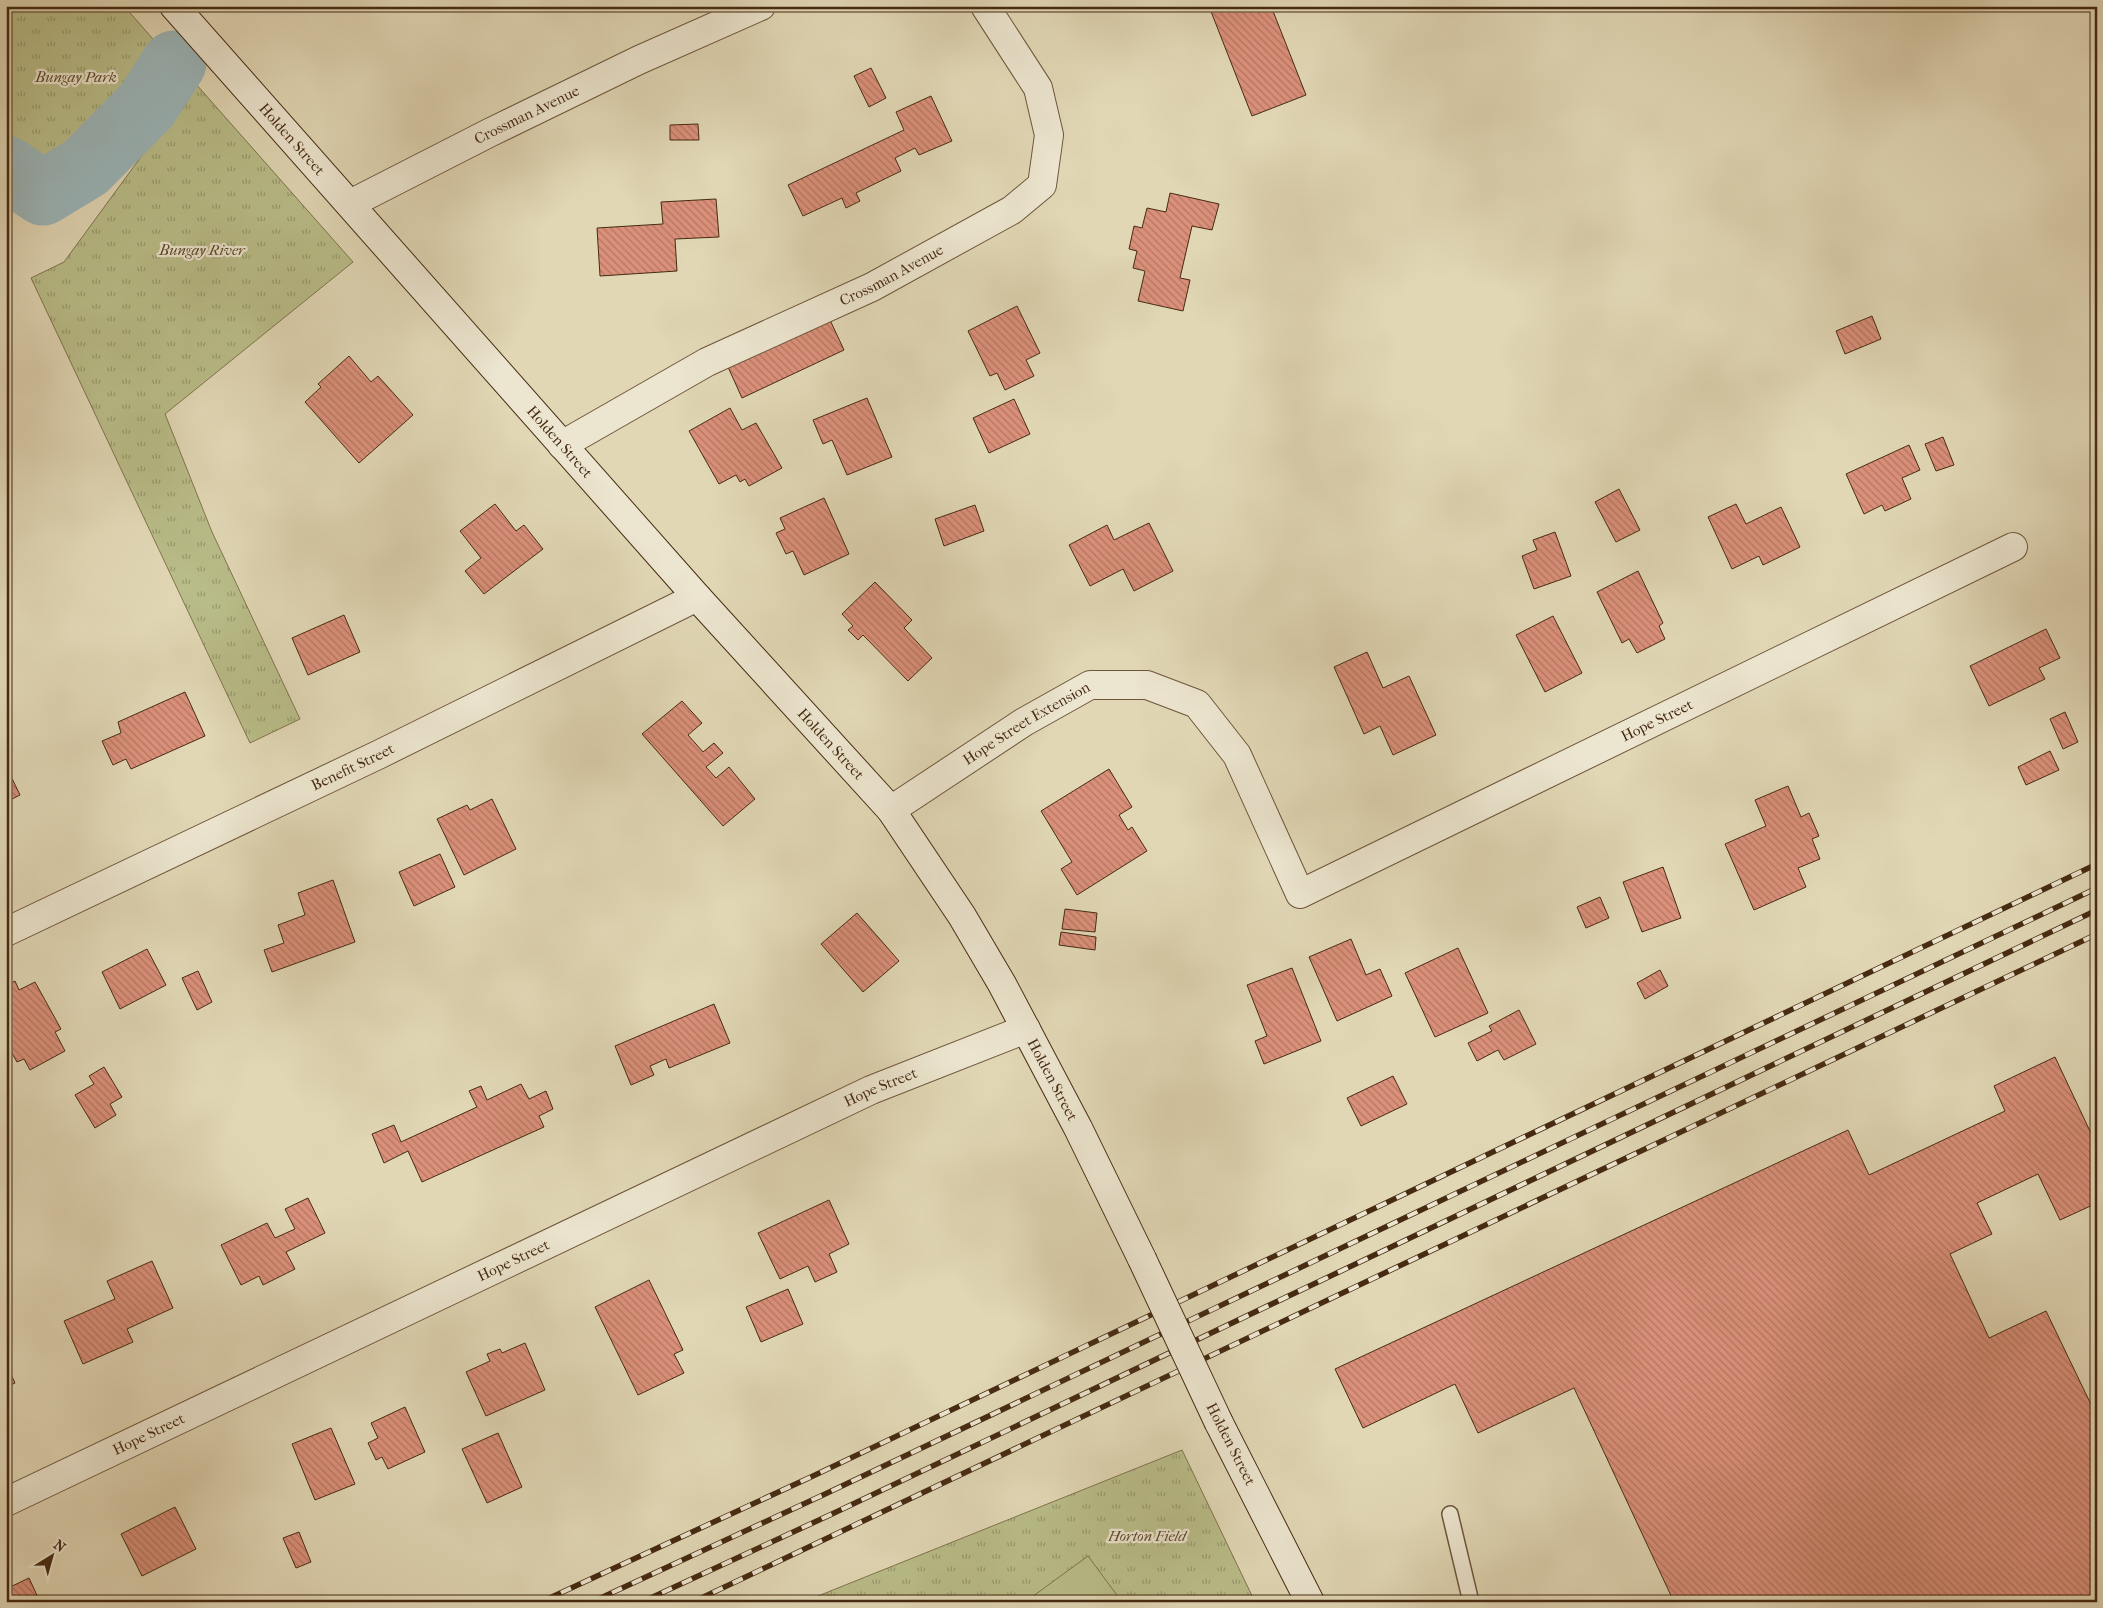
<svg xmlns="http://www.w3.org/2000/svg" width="2103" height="1608" font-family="'IM FELL French Canon',serif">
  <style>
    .grass { fill: url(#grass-tufts); stroke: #80744e }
    .garden { fill: #b9bd89; stroke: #80744e }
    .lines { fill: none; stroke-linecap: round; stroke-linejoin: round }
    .river { stroke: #9bb6ba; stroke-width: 65 }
    .building { fill: url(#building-back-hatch); stroke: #462b12 }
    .service-casing { stroke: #6d563b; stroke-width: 18 }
    .minor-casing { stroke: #6d563b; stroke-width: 30 }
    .secondary-casing { stroke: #462b12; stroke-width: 30 }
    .service { stroke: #ece5cf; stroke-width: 15 }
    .minor { stroke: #ece5cf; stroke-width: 28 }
    .secondary { stroke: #ece5cf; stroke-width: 28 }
    .rail-casing { stroke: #462b12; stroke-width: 5.5 }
    .rail { stroke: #ece5cf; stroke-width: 4; stroke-dasharray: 11; stroke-linecap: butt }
    .secondary-bridge-casing { stroke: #462b12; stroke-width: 30; stroke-linecap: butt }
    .secondary-bridge { stroke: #ece5cf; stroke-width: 28 }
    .labels { text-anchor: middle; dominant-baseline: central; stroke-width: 4.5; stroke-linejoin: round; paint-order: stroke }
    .park-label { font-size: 15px; font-style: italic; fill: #5d482a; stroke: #ece5cf }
    .street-label { font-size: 15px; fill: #462b12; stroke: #ece5cf }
  </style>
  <defs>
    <pattern id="grass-tufts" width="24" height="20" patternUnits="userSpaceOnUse" patternTransform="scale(1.25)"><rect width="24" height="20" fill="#b9bd89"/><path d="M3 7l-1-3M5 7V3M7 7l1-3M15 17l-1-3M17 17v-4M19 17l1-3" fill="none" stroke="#989a6f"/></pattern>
    <pattern id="building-back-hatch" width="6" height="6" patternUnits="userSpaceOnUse" patternTransform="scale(1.25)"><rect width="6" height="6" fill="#db907a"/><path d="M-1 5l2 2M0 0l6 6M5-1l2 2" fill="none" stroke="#b37663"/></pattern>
  </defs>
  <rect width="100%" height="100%" fill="#e1d7b5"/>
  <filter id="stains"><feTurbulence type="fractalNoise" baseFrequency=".004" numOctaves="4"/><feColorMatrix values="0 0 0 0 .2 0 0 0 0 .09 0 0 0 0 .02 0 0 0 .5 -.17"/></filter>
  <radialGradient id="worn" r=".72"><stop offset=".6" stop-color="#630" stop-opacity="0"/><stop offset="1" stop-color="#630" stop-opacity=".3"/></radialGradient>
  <!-- grass -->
  <g class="grass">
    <polygon points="6,6 124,6 174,63 147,105 86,167 43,193 6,168"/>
    <polygon points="195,83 353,262 165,414 212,532 300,719 250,743 31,278 64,262"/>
    <polygon points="1182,1450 1255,1602 803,1602"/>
  </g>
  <!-- garden -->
  <polygon class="garden" points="1088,1556 1122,1602 1025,1602"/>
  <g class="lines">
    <!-- river -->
    <polyline class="river" points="6,168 43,193 86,167 147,105 174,63"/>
  </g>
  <!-- building -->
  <g class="building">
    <polygon points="1218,6 1271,6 1306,95 1252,116 1210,9"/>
    <polygon points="871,68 886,98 869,107 854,76"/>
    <polygon points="931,96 952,141 919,155 915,148 895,158 901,171 856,193 860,201 846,208 842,198 803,216 788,185 904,130 896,112"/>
    <polygon points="698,124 699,140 670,140 670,125"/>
    <polygon points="1170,193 1219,204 1212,230 1192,226 1180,278 1190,280 1183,311 1138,301 1145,271 1133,268 1137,251 1129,249 1134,226 1142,228 1147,208 1166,212"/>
    <polygon points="716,199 719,237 675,239 677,271 600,276 597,228 663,224 661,202"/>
    <polygon points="1017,306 1040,353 1026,360 1034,376 1005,390 997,373 990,376 968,331"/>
    <polygon points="1872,316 1881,339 1845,354 1836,331"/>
    <polygon points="830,320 844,350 742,398 728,367"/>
    <polygon points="349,356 371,382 378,376 413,415 359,463 305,402 321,387 318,384"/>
    <polygon points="867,398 892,457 847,475 832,440 823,444 813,420"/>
    <polygon points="1014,399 1030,434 989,453 973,418"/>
    <polygon points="730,408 742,430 756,423 782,468 749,486 745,479 740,482 736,475 719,484 689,431"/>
    <polygon points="1943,437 1954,465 1936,471 1925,444"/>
    <polygon points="1909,445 1920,470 1902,478 1911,499 1885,511 1882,505 1864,514 1846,474"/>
    <polygon points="1619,489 1640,530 1616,542 1595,502"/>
    <polygon points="824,498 849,554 804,575 793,551 786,554 776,533 785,529 780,518"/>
    <polygon points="495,504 516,531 524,525 543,549 484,594 465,571 481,558 460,531"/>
    <polygon points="1736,504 1746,524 1781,507 1800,547 1763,565 1759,556 1732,569 1708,517"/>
    <polygon points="975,505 984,531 944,546 935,519"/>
    <polygon points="1149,523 1173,571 1134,591 1123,569 1090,586 1069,545 1107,525 1114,540"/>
    <polygon points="1555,532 1571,576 1534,589 1522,556 1537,550 1533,540"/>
    <polygon points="1638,571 1663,623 1659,626 1665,639 1637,653 1629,639 1622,643 1597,592"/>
    <polygon points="875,582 912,620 904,628 932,658 908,681 863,635 858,640 848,630 853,626 842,614"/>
    <polygon points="344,615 360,652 308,675 292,638"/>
    <polygon points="1553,616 1582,673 1545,692 1516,635"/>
    <polygon points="2046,629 2060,658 2039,668 2045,679 1989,706 1970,666"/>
    <polygon points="1367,652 1383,688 1409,676 1436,735 1393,755 1380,726 1364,734 1334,667"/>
    <polygon points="185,692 205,736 131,769 126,759 113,765 102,741 121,733 118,722"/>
    <polygon points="682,701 702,723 688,735 703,752 714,743 723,753 706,767 716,778 729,767 755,799 723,826 642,734"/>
    <polygon points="2065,712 2078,742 2063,749 2050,719"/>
    <polygon points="2050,751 2059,770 2026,785 2018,767"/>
    <polygon points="6,766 20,795 6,802"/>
    <polygon points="1109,769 1132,807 1119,815 1128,830 1132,827 1147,851 1077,895 1061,869 1072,862 1041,811"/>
    <polygon points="1788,786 1801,817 1809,813 1819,836 1812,839 1820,859 1798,868 1806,887 1754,910 1725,844 1766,826 1755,800"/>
    <polygon points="492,799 516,849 464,875 437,819 467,805 470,810"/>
    <polygon points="440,854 455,887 414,906 399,872"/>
    <polygon points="1663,867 1681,918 1642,932 1623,882"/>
    <polygon points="333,880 355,942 272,972 264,950 284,943 278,925 305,915 298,893"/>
    <polygon points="1600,897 1609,918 1586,928 1577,907"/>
    <polygon points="1065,909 1097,913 1095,932 1062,929"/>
    <polygon points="857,913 899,961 863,992 821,944"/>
    <polygon points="1061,932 1096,937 1095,950 1059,945"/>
    <polygon points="1351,939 1366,975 1380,969 1392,996 1337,1021 1309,957"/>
    <polygon points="1458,948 1488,1013 1435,1037 1405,973"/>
    <polygon points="147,949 166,985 120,1009 102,972"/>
    <polygon points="1292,968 1321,1041 1264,1064 1255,1041 1267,1036 1247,985"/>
    <polygon points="1660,970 1668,986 1645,999 1637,983"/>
    <polygon points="198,971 212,1002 197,1010 182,978"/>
    <polygon points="15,981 19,990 35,982 61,1029 55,1032 65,1051 30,1070 24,1059 17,1062 6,1043 6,986"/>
    <polygon points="714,1004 730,1043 669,1068 666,1059 650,1066 654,1075 631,1085 615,1046"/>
    <polygon points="1519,1010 1536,1044 1504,1060 1498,1050 1477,1061 1468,1043 1492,1031 1489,1026"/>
    <polygon points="2055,1057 2097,1146 2097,1203 2060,1220 2038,1174 1977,1203 1992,1234 1950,1254 1989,1338 2046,1311 2097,1417 2097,1602 1674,1602 1574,1388 1478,1433 1455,1384 1363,1428 1335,1369 1848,1130 1869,1175 2005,1111 1994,1086"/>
    <polygon points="104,1067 122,1097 110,1104 116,1115 95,1128 75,1095 94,1084 89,1076"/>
    <polygon points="1393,1076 1407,1104 1361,1126 1347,1098"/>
    <polygon points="521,1084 529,1099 546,1091 553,1109 539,1116 544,1127 422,1182 408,1151 384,1163 372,1134 394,1125 401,1142 477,1107 469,1091 481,1086 487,1100"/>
    <polygon points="308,1198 325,1233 286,1252 295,1269 263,1285 259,1276 241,1285 221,1245 267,1223 275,1238 295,1229 285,1209"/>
    <polygon points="829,1200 849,1244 829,1254 837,1272 815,1282 808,1266 780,1279 758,1233"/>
    <polygon points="152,1261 173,1308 127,1329 133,1342 83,1364 64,1321 115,1299 107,1281"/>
    <polygon points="649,1280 683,1350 674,1354 684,1373 638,1395 595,1307"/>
    <polygon points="788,1289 803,1324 761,1342 746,1307"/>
    <polygon points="525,1343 545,1390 486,1416 466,1372 490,1361 487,1354 500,1349 502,1353"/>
    <polygon points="6,1364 15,1383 6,1387"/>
    <polygon points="405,1407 425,1452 388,1469 382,1457 376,1460 368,1443 378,1438 371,1423"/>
    <polygon points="331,1428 355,1484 315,1500 292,1444"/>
    <polygon points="498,1433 522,1487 487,1503 462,1449"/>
    <polygon points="175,1507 196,1549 142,1576 121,1534"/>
    <polygon points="299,1532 311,1562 296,1568 283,1538"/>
    <polygon points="29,1578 40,1602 6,1602 6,1589"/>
  </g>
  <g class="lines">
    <!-- service casing -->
    <g class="service-casing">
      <polyline id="service" points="1450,1514 1471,1602"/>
    </g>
    <!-- minor casing -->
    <g class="minor-casing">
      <g id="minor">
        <path id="s1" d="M 350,204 L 489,133 L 639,60 L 761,6"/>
        <path id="s2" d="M 562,445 L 707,362 L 872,287 L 1012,210 L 1042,185 L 1049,135 L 1038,88 L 985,6"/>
        <path id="s3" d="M 891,810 L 1024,722 L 1090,685 L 1147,685 L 1197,704 L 1237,755 L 1300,894 L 2013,547"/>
        <path id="s4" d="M 6,932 L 380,754 L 697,597"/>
        <path id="s5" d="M 6,1502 L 871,1090 L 1026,1029"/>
      </g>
    </g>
    <!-- secondary casing -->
    <g class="secondary-casing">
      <g id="secondary">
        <path id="s6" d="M 174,6 L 697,597 L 891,810 L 962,916 L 1002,984 L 1078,1128 L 1142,1259"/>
        <polyline points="1219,1423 1310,1602"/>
      </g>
    </g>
    <!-- service -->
    <use href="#service" class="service"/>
    <!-- minor -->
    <use href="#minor" class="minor"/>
    <!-- secondary -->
    <use href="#secondary" class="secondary"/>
    <!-- rail casing -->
    <g class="rail-casing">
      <g id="rail">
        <polyline points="541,1602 813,1476 2097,864"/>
        <polyline points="592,1602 823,1495 2097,888"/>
        <polyline points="642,1602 832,1514 2097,910"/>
        <polyline points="693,1602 2097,934"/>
      </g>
    </g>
    <!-- rail -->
    <use href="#rail" class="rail"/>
    <!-- secondary-bridge casing -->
    <g class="secondary-bridge-casing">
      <polyline id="secondary-bridge" points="1142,1259 1219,1423"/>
    </g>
    <!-- secondary-bridge -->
    <use href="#secondary-bridge" class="secondary-bridge"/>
  </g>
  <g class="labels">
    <!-- park labels -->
    <g class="park-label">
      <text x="76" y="77">Bungay Park</text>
      <text x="202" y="250">Bungay River</text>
      <text x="1147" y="1536">Horton Field</text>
    </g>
    <!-- street labels -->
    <g class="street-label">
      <text stroke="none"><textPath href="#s1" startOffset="198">Crossman Avenue</textPath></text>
      <text stroke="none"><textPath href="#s6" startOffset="178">Holden Street</textPath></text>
      <text stroke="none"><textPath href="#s2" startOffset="371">Crossman Avenue</textPath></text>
      <text stroke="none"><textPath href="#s6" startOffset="582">Holden Street</textPath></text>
      <text stroke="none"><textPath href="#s3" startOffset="960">Hope Street</textPath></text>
      <text stroke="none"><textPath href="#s3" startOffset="161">Hope Street Extension</textPath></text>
      <text stroke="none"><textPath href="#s6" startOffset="988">Holden Street</textPath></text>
      <text stroke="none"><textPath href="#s4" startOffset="384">Benefit Street</textPath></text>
      <text stroke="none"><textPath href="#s6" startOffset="1392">Holden Street</textPath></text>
      <text stroke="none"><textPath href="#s5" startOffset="968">Hope Street</textPath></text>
      <text stroke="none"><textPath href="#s5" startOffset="562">Hope Street</textPath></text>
      <text stroke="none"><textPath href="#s5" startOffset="158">Hope Street</textPath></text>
      <text transform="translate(1231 1444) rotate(63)">Holden Street</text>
    </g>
  </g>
  <!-- margin -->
  <rect width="2103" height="1608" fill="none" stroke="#e1d7b5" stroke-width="25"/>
  <rect x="8" y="8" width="2088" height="1593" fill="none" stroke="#462b12" stroke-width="2.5"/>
  <rect x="12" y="12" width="2078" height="1583" fill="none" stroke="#462b12"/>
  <!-- north arrow -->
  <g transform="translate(52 1556) rotate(37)" stroke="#ece5cf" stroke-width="4" paint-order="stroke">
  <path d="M0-4L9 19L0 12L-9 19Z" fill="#462b12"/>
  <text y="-8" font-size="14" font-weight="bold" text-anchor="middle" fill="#462b12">N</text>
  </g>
  <rect width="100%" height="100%" filter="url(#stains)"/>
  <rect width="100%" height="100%" fill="url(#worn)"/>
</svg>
